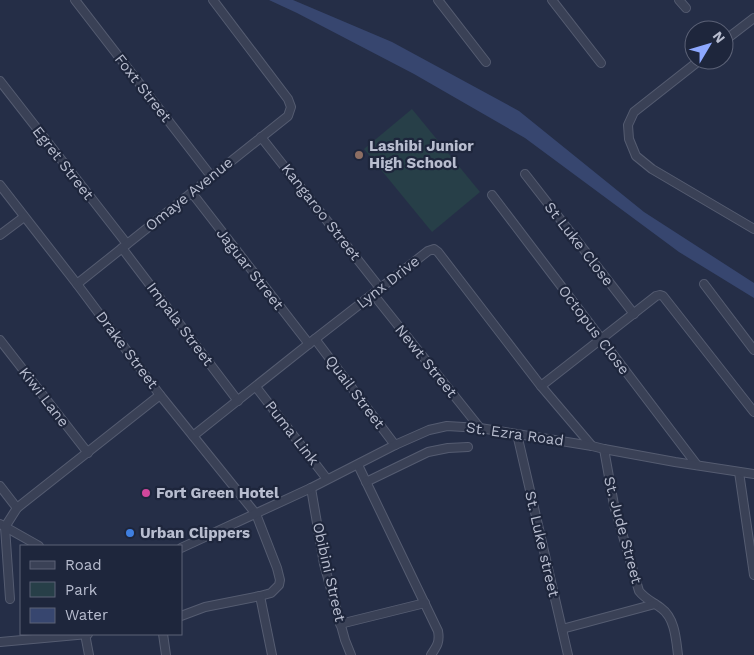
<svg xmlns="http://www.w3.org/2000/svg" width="754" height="655" font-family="'Work Sans',sans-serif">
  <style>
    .green { fill: #273f48 }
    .water { fill: #37466f }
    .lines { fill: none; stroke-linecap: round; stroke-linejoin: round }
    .minor-casing { stroke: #555c71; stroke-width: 10 }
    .minor { stroke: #3a4156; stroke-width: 8 }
    .education-dot { fill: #8d6e63; stroke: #1e263c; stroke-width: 2 }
    .hotel-dot { fill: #d1479c; stroke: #1e263c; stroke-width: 2 }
    .shop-dot { fill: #3f7fe0; stroke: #1e263c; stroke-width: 2 }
    .labels { text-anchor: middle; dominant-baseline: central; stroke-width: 4.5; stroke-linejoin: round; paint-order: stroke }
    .street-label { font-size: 15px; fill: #b8bdcf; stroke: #1e263c }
    .poi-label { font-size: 15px; font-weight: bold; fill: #b8bdcf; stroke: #1e263c; text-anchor: start }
  </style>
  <rect width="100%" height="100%" fill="#252e47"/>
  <!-- green -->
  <polygon class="green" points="412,109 480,192 432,232 364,149"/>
  <!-- water -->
  <polygon class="water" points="269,0 293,0 392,42 519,111 644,212 754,283 754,298 679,252 525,138 414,74 297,13"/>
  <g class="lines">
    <!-- minor casing -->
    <g class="minor-casing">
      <g id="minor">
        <polyline points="75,0 211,176"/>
        <polyline points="438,0 486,62"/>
        <polyline points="552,0 601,63"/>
        <polyline points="679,0 686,8"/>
        <polyline points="724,41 754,18"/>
        <polyline points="700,60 634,112 628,125 629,139 636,156 652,169 754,229"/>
        <polyline points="0,81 127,244"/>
        <polyline points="261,137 380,288"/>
        <polyline points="525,174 634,314"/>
        <polyline points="0,185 77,284 160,395 256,514 277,568 280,580 279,585 271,593 260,596 205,607 181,616"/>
        <polyline points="192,193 309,344"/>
        <polyline points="492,195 697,465"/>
        <polyline points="0,235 24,217"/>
        <polyline points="122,248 238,401"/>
        <path d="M 77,284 C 147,228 217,172 288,116 L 291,107 L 288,99 L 213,0"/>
        <polyline points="704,284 754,350"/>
        <polyline points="373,294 480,428"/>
        <polyline points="315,339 395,445"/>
        <polyline points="0,340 88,453"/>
        <polyline points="541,386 656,296 660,295 663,296 754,412"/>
        <polyline points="256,387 327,479"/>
        <polyline points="517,434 568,655"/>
        <polyline points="193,436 315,339 428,251 434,249 438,252 541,386 592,446"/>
        <path d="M 604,449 L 614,505 L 639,591 C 645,599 653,602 661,608 C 675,618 676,639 678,655"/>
        <path d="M 358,465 L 438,631 C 440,642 437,646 431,655"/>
        <polyline points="739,472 754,575"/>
        <polyline points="366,482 428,452 448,448 468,447"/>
        <polyline points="0,486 17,508"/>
        <polyline points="311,488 324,564 345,640 351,655"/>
        <polyline points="0,524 39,546"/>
        <polyline points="181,548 311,488 395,445 429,430 447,426 480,428 592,446 604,449 675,462 754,474"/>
        <polyline points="260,596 272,655"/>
        <polyline points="10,599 5,527 17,508 160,395"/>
        <polyline points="340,624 425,603"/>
        <polyline points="562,629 655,604"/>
        <polyline points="85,634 89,655"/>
        <polyline points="163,634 166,655"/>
        <polyline points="0,642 88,634"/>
      </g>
    </g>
    <!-- minor -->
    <use href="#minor" class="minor"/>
  </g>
  <!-- markers -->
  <circle class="education-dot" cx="359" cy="155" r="5"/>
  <circle class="hotel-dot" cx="146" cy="493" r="5"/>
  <circle class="shop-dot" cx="130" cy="533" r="5"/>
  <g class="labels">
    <!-- street labels -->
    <g class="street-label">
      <text transform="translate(143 88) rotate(52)">Foxt Street</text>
      <text transform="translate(63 163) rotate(52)">Egret Street</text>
      <text transform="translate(189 194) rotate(-39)">Omaye Avenue</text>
      <text transform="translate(321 212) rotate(52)">Kangaroo Street</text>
      <text transform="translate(579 244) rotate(52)">St Luke Close</text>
      <text transform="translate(250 269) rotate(52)">Jaguar Street</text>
      <text transform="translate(388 282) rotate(-38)">Lynx Drive</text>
      <text transform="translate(180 324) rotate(53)">Impala Street</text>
      <text transform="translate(594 330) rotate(53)">Octopus Close</text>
      <text transform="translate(127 350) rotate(53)">Drake Street</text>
      <text transform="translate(426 361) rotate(51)">Newt Street</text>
      <text transform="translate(355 392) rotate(53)">Quail Street</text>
      <text transform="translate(44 397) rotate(52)">Kiwi Lane</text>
      <text transform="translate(292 433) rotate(52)">Puma Link</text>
      <text transform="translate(515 434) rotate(8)">St. Ezra Road</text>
      <text transform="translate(623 530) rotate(75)">St. Jude Street</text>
      <text transform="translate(542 544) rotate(77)">St. Luke street</text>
      <text transform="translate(329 572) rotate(77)">Obibini Street</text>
    </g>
    <!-- poi labels -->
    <g class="poi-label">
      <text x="369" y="146">Lashibi Junior<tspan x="369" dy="17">High School</tspan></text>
      <text x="156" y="493">Fort Green Hotel</text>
      <text x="140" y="533">Urban Clippers</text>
    </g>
  </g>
  <!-- legend -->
  <rect x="20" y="545" width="162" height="90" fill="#1e263c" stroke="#5c6277"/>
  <rect x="30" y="561" width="25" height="8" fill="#3a4156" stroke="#5c6277"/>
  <text x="65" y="570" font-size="15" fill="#b8bdcf">Road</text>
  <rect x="30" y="582" width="25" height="15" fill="#273f48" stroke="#5c6277"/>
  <text x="65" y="595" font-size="15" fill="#b8bdcf">Park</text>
  <rect x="30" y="608" width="25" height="15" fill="#37466f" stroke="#5c6277"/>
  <text x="65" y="620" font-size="15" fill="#b8bdcf">Water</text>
  <!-- north arrow -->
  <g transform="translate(709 45) rotate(52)"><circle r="24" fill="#1e263c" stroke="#5c6277"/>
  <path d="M0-4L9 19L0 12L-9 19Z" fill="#8da8ff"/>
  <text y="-8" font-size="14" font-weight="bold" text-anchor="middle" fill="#b8bdcf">N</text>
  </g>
</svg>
